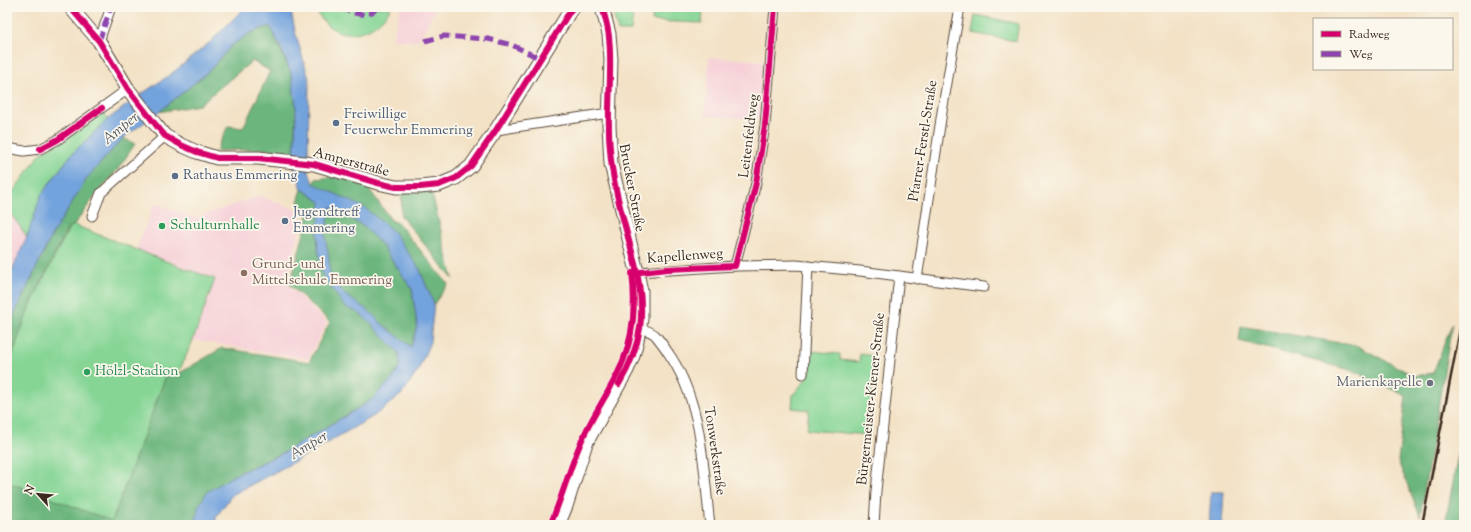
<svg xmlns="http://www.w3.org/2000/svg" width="1471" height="532" font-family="'Sorts Mill Goudy',serif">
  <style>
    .built { fill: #f6cfd7 }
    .green { fill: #86d595; stroke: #60805a }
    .forest { fill: #6cb67e; stroke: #54704e }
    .water { fill: #73a3dd; stroke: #57667e; fill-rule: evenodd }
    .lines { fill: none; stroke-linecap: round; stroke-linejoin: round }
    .street-casing { stroke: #574637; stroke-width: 11 }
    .secondary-casing { stroke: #574637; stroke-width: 15 }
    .street { stroke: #fff; stroke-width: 9 }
    .secondary { stroke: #fff; stroke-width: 13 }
    .rail { stroke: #3b2a1e; stroke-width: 2.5 }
    .quiet { stroke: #8e44ad; stroke-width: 5; stroke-dasharray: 10 5; stroke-linecap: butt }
    .cycleway-casing { stroke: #fbf7ec; stroke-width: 8 }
    .cycleway { stroke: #d6006c; stroke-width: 6 }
    .service-dot { fill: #5c6f8a; stroke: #fbf7ec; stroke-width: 1.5 }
    .leisure-dot { fill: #2e9e5b; stroke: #fbf7ec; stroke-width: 1.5 }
    .education-dot { fill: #8d6e63; stroke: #fbf7ec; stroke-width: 1.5 }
    .worship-dot { fill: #6b7280; stroke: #fbf7ec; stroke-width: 1.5 }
    .labels { text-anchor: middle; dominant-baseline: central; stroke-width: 3.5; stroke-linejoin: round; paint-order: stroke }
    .service-label { font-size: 14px; fill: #4e5e75; stroke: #fbf7ec; text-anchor: start }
    .street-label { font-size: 14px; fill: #3b2a1e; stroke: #fbf7ec }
    .leisure-label { font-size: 14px; fill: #27864d; stroke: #fbf7ec; text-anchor: start }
    .education-label { font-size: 14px; fill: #785e54; stroke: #fbf7ec; text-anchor: start }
    .worship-label { font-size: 14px; fill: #5b616d; stroke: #fbf7ec; text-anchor: end }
    .water-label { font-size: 15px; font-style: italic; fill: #4f5461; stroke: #fbf7ec }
  </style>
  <rect width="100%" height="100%" fill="#fbf7ec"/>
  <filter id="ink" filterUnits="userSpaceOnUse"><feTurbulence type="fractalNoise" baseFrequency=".025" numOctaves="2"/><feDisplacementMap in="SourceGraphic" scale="8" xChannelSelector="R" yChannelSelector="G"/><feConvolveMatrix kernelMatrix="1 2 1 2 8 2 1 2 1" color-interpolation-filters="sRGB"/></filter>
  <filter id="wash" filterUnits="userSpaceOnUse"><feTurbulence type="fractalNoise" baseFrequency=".012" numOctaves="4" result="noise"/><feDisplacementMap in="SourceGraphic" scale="16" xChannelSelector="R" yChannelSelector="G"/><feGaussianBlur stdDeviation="0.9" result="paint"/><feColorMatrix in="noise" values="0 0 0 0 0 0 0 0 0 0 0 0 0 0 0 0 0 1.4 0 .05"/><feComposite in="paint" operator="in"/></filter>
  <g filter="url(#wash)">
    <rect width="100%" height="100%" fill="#f3e2c6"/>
    <!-- built -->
    <g class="built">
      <polygon points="401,7 436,7 422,35 416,41 392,39"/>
      <polygon points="709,57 763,61 759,119 705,116"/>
      <polygon points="259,196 295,209 302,219 287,284 327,323 308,359 193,340 215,279 136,249 155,203 194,218"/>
      <polygon points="7,208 27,237 7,281"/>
    </g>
    <!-- green -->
    <g class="green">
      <path d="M 315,7 L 391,7 C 373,40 329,44 315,7 Z"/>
      <polygon points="611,7 630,7 629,11 633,14 631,31 618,31"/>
      <polygon points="653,7 703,7 702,23 652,21"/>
      <polygon points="975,15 1019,24 1016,41 972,33"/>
      <polygon points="103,111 108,119 70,156 41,195 27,237 7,208 7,200 41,153"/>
      <polygon points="74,225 181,267 215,279 193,340 178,374 168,370 112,522 7,482 7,432 10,421 7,415 7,370 29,308 69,228"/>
      <polygon points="812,351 840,354 840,360 859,362 860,354 875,356 868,435 807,430 809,410 792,408 793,395 810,374"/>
    </g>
    <!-- forest -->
    <g class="forest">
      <polygon points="270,26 292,76 296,108 294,152 262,149 216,151 228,126 243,128 270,71 252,61 199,105 159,112 209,71 232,45 252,32"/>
      <polygon points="123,138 135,144 118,169 95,196 74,225 68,228 29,308 7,370 7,336 14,315 52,235 87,178"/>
      <polygon points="341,176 365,183 391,220 398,223 448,284 434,304 419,268 313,183 316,179"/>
      <polygon points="302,189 315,198 362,225 381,244 412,289 417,325 411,347 392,379 370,401 283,453 234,475 195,525 7,525 7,482 112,521 168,370 178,374 222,348 309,362 330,322 290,285 308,218 298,202"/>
      <polygon points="431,190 453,279 401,216 402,191"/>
      <polygon points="1452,324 1420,516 1398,461 1406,396 1354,371 1239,341 1241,326 1358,346 1414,376 1433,373"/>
      <polygon points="1464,422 1464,525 1445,525"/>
    </g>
    <!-- water -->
    <g class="water">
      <path d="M 245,7 L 290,7 L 296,35 L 309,79 L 308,170 L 313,183 L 365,208 L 393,231 L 419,268 L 434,304 L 430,342 L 418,371 L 402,394 L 374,416 L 292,463 L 232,495 L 216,517 L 216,525 L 195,525 L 198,507 L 207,492 L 234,475 L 283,453 L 370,401 L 392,379 L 400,366 L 399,353 L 365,318 L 357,312 L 345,307 L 323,276 L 318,250 L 317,234 L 321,202 L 302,189 L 294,168 L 296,108 L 292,76 L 280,46 L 270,26 L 252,32 L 232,45 L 209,71 L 159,112 L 123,138 L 87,178 L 52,235 L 14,315 L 7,336 L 7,281 L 27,237 L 41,195 L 70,156 L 108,119 L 143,93 L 171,74 L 209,43 ZM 331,207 L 362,225 L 381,244 L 412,289 L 417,325 L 411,347 L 381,323 L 369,311 L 345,295 L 330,274 L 329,259 L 325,235 Z"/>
      <polygon points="1211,492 1224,492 1222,525 1209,525"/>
    </g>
  </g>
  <g filter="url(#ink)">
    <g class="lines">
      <!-- street casing -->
      <g class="street-casing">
        <g id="street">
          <polyline points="99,41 111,7"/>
          <polyline points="496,130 609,113"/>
          <polyline points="7,148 24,151 40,149 57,140 128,89"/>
          <polyline points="92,216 101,193 165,136"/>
          <polyline points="735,266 756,183 765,125 775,7"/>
          <polyline points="637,272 735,266 796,265 860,271 984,287"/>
          <polyline points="917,279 942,112 960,7"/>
          <path d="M 640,328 C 645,330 653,332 656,336 C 660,341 664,346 667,351 C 703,401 703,466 710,525"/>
          <polyline points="803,374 808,266"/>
          <polyline points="874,525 876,491 899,276"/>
        </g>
      </g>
      <!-- secondary casing -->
      <g class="secondary-casing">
        <g id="secondary">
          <polyline points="70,7 99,41 128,89 156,125 165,136 181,145 197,152 217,158 258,158 314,164 378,183 396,187 420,187 439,185 456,178 471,166 496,130 570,11 574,7"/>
          <polyline points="558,525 566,506 586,443 627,370 633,356 637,340 641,319 641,291 637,272 611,164 609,125 611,59 609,34 602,7"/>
        </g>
      </g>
      <!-- street -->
      <use href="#street" class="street"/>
      <!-- secondary -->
      <use href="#secondary" class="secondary"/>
      <!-- rail -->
      <polyline class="rail" points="1422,525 1464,309"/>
      <!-- quiet -->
      <g class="quiet">
        <path d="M 340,7 C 354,13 366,20 378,7"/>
        <polyline points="99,41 111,7"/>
        <polyline points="425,41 444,36 488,39 512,45 541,59"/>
      </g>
      <!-- cycleway casing -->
      <g class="cycleway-casing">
        <g id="cycleway">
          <polyline points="70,7 99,41 128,89 156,125 165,136 181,145 197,152 217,158 258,158 314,164 378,183 396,187 420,187 439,185 456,178 471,166 496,130 570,11 574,7"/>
          <path d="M 602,7 C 605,17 608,26 609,37 C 613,74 606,111 610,149 C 612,180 621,211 629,241 C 637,269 644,298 640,328 C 637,348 629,367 619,384"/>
          <polyline points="40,149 57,140 102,108"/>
          <path d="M 550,525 C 562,498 569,469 581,442 C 592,415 610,392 621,366 C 634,336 636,305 632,273 L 667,269 L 735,266 L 756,183 L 765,125 L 775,7"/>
        </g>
      </g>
      <!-- cycleway -->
      <use href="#cycleway" class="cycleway"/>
    </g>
  </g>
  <!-- markers -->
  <g class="service-dot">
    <circle cx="336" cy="123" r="4"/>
    <circle cx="175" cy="176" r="4"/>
    <circle cx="285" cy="221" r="4"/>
  </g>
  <g class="leisure-dot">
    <circle cx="162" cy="226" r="4"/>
    <circle cx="87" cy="372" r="4"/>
  </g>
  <circle class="education-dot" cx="244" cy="273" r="4"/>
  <circle class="worship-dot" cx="1430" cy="383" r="4"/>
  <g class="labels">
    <!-- service labels -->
    <g class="service-label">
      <text x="344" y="115">Freiwillige<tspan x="344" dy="16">Feuerwehr Emmering</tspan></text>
      <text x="183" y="176">Rathaus Emmering</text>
      <text x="293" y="213">Jugendtreff<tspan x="293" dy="16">Emmering</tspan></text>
    </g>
    <!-- street labels -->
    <g class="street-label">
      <text transform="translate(750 136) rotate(-83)">Leitenfeldweg</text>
      <text transform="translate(924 141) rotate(-81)">Pfarrer-Ferstl-Straße</text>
      <text transform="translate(351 163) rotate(15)">Amperstraße</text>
      <text transform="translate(631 188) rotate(79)">Brucker Straße</text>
      <text transform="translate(685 257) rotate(-4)">Kapellenweg</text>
      <text transform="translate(872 399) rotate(-84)">Bürgermeister-Kiener-Straße</text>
      <text transform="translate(714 451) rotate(82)">Tonwerkstraße</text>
    </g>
    <!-- leisure labels -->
    <g class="leisure-label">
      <text x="170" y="226">Schulturnhalle</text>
      <text x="95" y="372">Hölzl-Stadion</text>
    </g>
    <!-- education labels -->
    <g class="education-label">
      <text x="252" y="265">Grund- und<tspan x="252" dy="16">Mittelschule Emmering</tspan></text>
    </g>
    <!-- worship labels -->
    <g class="worship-label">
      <text x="1422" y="383">Marienkapelle</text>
    </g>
    <!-- water labels -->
    <g class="water-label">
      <text transform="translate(121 129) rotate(-39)">Amper</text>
      <text transform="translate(309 446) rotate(-31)">Amper</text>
    </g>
  </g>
  <!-- margin -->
  <rect width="1471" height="532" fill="none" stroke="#fbf7ec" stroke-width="24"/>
  <!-- legend -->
  <rect x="1313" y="18" width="140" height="52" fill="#fbf7ec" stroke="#aea59a"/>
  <rect x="1321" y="31" width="20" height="6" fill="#d6006c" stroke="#aea59a"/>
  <text x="1349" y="38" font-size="12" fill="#3b2a1e">Radweg</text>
  <rect x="1321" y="51" width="20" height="6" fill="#8e44ad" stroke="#aea59a"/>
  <text x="1349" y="58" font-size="12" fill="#3b2a1e">Weg</text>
  <!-- north arrow -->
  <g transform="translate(38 494) rotate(297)" stroke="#fbf7ec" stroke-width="3" paint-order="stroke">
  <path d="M0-3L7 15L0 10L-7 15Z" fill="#3b2a1e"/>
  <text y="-6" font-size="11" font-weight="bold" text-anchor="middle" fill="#3b2a1e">N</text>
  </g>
</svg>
